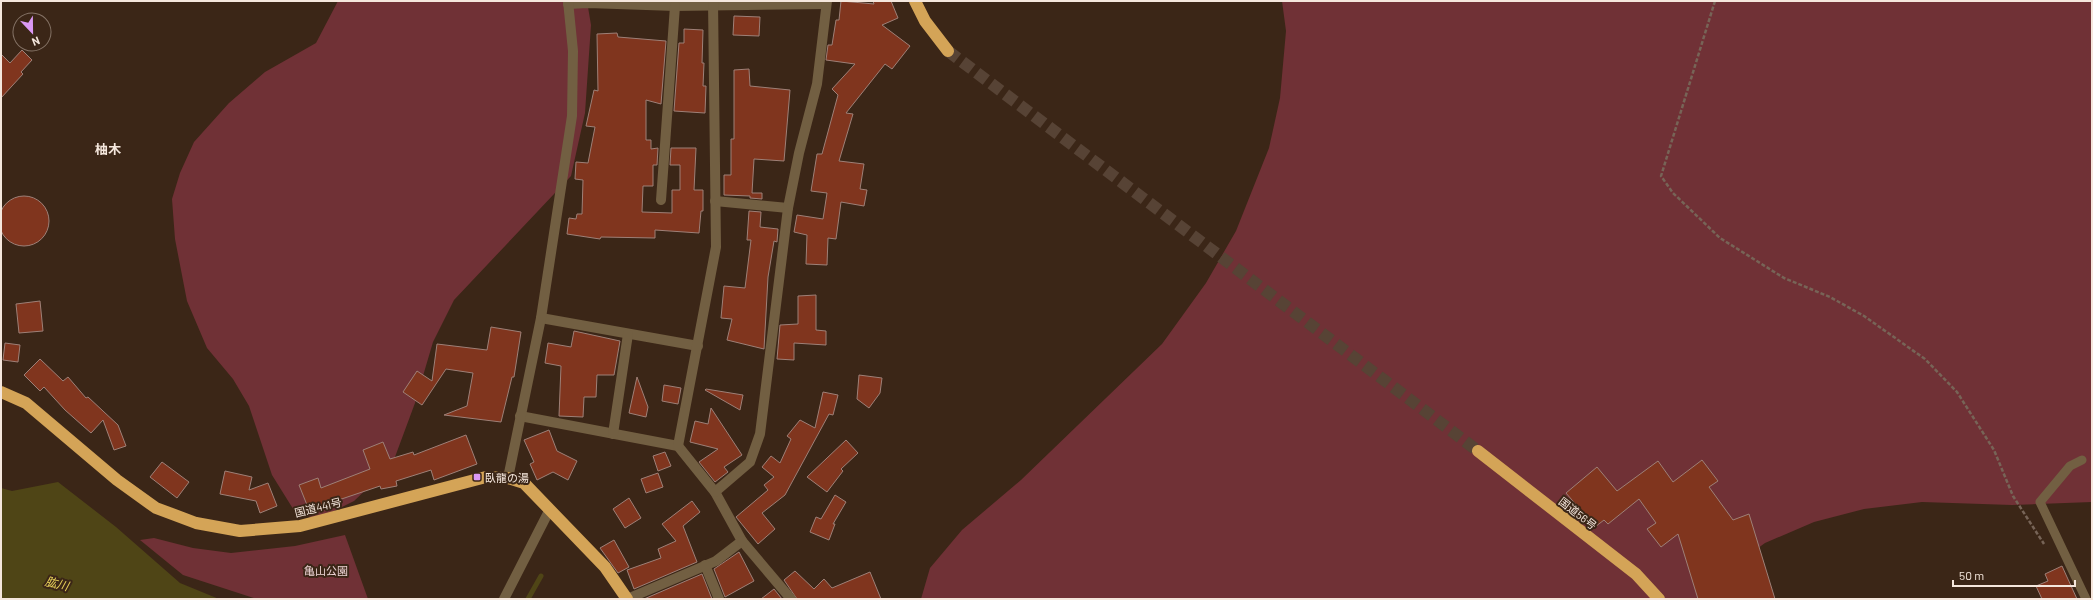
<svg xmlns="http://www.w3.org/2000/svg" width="2093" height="600" font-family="Barlow,'Noto Sans JP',sans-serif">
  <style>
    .green { fill: #703136 }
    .water { fill: #4f4516 }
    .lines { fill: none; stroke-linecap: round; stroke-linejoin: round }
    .stream { stroke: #4f4516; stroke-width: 5 }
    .building { fill: #80351e; stroke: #9e8077 }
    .highway-tunnel { stroke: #574335; stroke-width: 12; stroke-dasharray: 12 6; stroke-linecap: butt }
    .path { stroke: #776457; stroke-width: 2.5; stroke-dasharray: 4 2; stroke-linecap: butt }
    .lane { stroke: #725f42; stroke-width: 9 }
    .street { stroke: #725f42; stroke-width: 10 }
    .highway { stroke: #d4a457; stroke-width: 12 }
    .poi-dot { fill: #db99f5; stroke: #3b2617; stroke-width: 1.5 }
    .labels { text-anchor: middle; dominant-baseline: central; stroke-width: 4; stroke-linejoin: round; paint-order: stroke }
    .poi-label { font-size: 11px; fill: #f5e7dd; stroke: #3b2617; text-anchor: start }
    .street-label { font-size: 11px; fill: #f5e7dd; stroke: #3b2617 }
    .park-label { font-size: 11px; fill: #eed5d6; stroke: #3b2617 }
    .water-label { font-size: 12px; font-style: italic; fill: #e8d159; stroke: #3b2617 }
    .quarter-label { font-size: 13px; font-weight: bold; fill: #f5e7dd; stroke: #3b2617 }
  </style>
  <rect width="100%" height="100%" fill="#3b2617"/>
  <!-- green -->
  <g class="green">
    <polygon points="338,1 587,1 591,25 585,113 571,176 454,300 433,342 415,403 392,465 354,501 318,519 295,512 272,475 249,406 233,379 207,348 187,301 175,239 172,199 180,173 194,142 229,103 265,72 316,43"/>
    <polygon points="1282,1 2092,1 2092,502 2012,505 1922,502 1864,509 1814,522 1765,543 1714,580 1700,599 921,599 930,568 962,530 1021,480 1162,344 1206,283 1236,231 1269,148 1280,98 1286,31"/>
    <polygon points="345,535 368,599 257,599 183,575 140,540 154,538 193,548 231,553 295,546"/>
  </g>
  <!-- water -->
  <polygon class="water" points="58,482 116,527 180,583 219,599 1,599 1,488 12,491"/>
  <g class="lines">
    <!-- stream -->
    <polyline class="stream" points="528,599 541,576"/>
  </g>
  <!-- building -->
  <g class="building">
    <polygon points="841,1 874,4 873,1 891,1 898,18 882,25 910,46 892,69 885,64 846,113 853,114 839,161 864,164 860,189 867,190 864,206 841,202 836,239 828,238 827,265 806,264 807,235 794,232 797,215 823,219 827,193 811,191 817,154 822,154 838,95 832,89 855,64 826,60 828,45 832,45 836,20 839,20"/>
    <polygon points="734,16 760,17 759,36 733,35"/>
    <polygon points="684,29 703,30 702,63 704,63 703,86 706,86 705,113 674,111 679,43 684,43"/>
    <polygon points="617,33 618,37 666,41 661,104 646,100 646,140 651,140 651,149 658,148 657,165 653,165 653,186 643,186 642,212 672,213 672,190 680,190 680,165 670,165 671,148 696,148 694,190 703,190 703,211 701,211 699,233 655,230 655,238 601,237 600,239 567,234 569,218 576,219 577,214 582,214 583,180 575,179 576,162 588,163 595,127 586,126 594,90 598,91 597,34"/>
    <polygon points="22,50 32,60 21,72 23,74 1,98 1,54 10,63"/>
    <polygon points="749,69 750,86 790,90 784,161 754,159 752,193 762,193 762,199 750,198 750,196 724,195 724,175 731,175 731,139 734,139 734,70"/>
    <circle cx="24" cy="221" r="25"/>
    <polygon points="749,211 761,212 760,227 778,229 777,242 774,241 768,277 764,349 727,340 732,319 721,318 724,286 745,288 751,240 747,240"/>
    <polygon points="816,295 816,330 826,331 826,345 794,343 794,360 777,359 780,325 798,324 798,296"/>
    <polygon points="40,301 43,331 19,333 16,304"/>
    <polygon points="491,327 521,332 514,377 512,377 501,422 444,415 467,406 473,373 446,369 422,405 403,392 417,371 432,381 437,344 487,350"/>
    <polygon points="574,331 620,341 614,375 597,375 596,397 584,397 583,417 559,416 561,366 545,363 548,343 571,347"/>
    <polygon points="5,343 20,345 18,362 3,360"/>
    <polygon points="40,359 63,381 68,377 86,398 88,397 118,425 126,446 114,450 103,420 91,433 65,410 44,387 40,391 24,375"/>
    <polygon points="859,375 882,378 880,393 869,408 857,399"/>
    <polygon points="637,377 648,407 646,417 629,413"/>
    <polygon points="664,385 681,388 678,404 662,401"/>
    <polygon points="706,389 743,395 740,410 705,390"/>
    <polygon points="823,392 838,395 833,415 829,414 785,495 762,513 775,529 758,544 736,517 768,490 764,485 774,477 762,467 771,456 780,463 791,439 787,436 800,420 815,428"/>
    <polygon points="711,408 742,455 724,467 728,472 715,482 699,462 718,449 690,442 695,421 708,424"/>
    <polygon points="549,430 557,451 577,461 568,480 553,472 537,480 530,464 534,462 524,440"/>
    <polygon points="466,435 477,464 434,480 431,470 396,481 397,486 381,489 380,486 309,510 299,485 318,478 321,488 370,469 363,450 383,442 390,459 413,452 414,455"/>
    <polygon points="846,440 858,453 841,469 843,471 827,492 807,477"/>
    <polygon points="665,452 671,466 658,471 653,456"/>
    <polygon points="1702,460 1718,481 1709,487 1733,520 1749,514 1775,599 1698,599 1678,534 1661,547 1647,529 1656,523 1639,499 1608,524 1604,520 1595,527 1566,493 1597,467 1617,491 1658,461 1673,482"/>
    <polygon points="162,462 189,482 177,498 150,477"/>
    <polygon points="225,471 252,477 249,490 268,483 277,506 260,513 256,501 220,494"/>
    <polygon points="658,473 663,487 646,493 641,479"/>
    <polygon points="835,495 846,502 833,524 835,524 829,540 810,532 816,517 821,519"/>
    <polygon points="629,498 641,518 625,528 613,509"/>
    <polygon points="692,501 700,512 683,526 697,562 634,589 627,570 661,558 658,549 676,541 662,524"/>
    <polygon points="614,540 629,567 618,573 600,548"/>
    <polygon points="739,552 754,581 725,597 714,569"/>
    <polygon points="2062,566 2077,599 2042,599 2036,586 2048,581 2045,574"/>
    <polygon points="795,571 814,589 824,579 832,588 870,572 881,599 797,599 784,580"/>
    <polygon points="702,574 712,599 644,599"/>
    <polygon points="774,589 782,599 761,599"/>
  </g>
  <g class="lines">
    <!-- highway-tunnel -->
    <polyline class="highway-tunnel" points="948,51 1478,451"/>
    <!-- path -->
    <polyline class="path" points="1715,1 1661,176 1673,193 1720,238 1784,278 1830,297 1864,316 1925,359 1957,392 1994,450 2013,496 2044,544"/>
    <!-- lane -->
    <polyline class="lane" points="2082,460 2070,466 2040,502 2086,599"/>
    <!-- street -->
    <g class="street">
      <polyline points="568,4 588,3 675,6 826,4"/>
      <polyline points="661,200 675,6"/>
      <polyline points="715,201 788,208"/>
      <polyline points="541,318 698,346"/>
      <polyline points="520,416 678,446 715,492 742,541 716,561 627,599"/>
      <polyline points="613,434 628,334"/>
      <polyline points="678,446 716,247 713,1"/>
      <polyline points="508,478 541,318 572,116 573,51 568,1"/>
      <polyline points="715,492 750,462 760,434 788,208 799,153 817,84 827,1"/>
      <polyline points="742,541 791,599"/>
      <polyline points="705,565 719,599"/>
      <polyline points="504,599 549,511"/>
    </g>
    <!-- highway -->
    <g class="highway">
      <polyline points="915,1 925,21 948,51"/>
      <polyline points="1,392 26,403 117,480 156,508 196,523 240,531 300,526 486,477 508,478 524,483 605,567 627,599"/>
      <polyline points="1478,451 1636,574 1659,599"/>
    </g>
  </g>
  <!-- markers -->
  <rect class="poi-dot" x="473" y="473" width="8" height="8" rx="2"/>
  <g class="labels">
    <!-- poi labels -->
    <g class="poi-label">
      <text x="485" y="477">臥龍の湯</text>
    </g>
    <!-- street labels -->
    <g class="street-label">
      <text transform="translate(318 507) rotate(-14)">国道441号</text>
      <text transform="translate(1578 513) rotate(38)">国道56号</text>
    </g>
    <!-- park labels -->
    <g class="park-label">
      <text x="326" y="570">亀山公園</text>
    </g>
    <!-- water labels -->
    <g class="water-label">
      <text transform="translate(57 583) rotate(14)">肱川</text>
    </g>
    <!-- quarter labels -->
    <g class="quarter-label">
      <text x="108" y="149">柚木</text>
    </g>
  </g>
  <!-- border -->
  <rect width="2093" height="600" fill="none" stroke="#f5e7dd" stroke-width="4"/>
  <!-- north arrow -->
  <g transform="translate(32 32) rotate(158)"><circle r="19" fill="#3b2617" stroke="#857366"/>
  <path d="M0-3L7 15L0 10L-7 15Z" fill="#db99f5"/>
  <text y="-6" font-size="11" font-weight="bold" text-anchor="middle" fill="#f5e7dd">N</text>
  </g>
  <!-- scale -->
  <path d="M1953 580v6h122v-6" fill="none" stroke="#f5e7dd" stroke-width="2"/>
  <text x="1959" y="580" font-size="12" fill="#f5e7dd" stroke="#3b2617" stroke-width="3" paint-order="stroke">50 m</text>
</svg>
